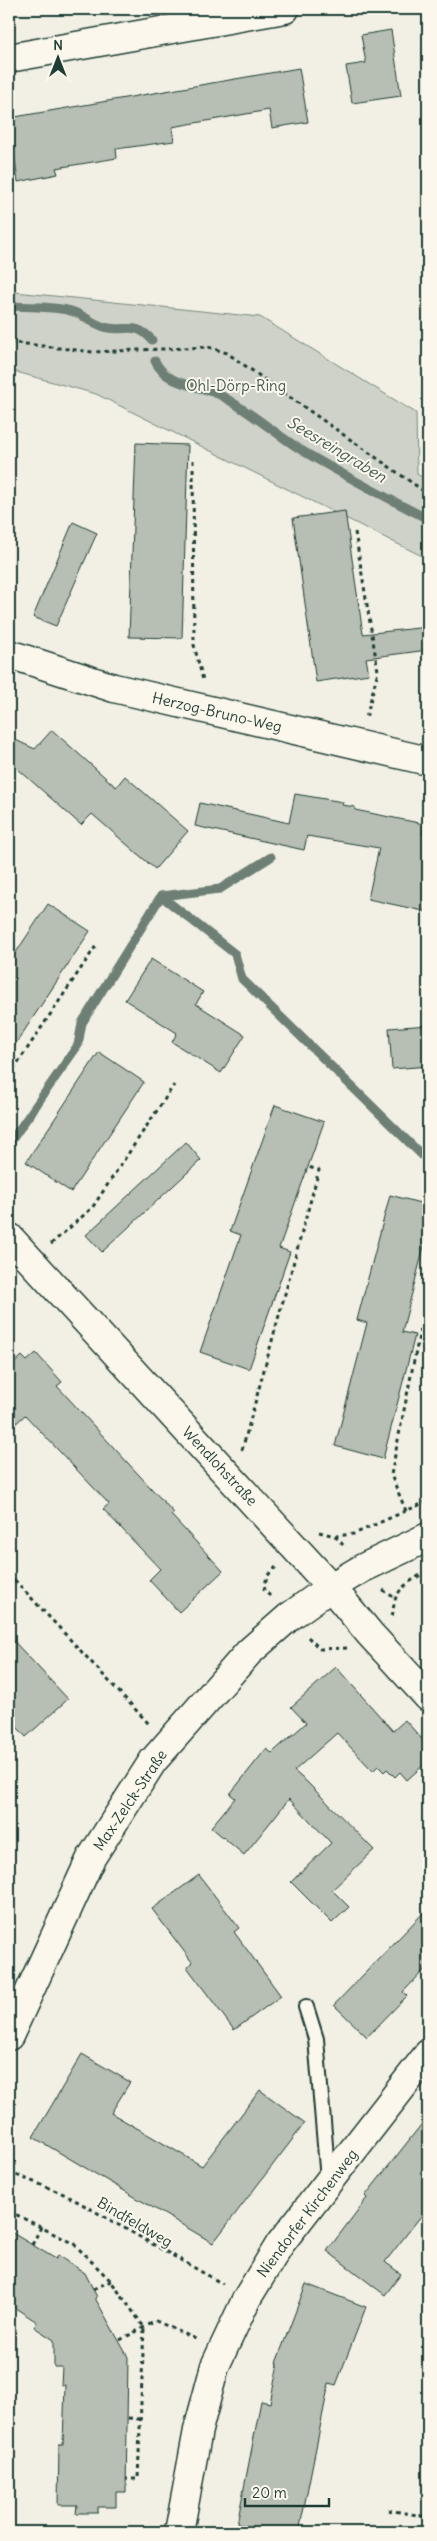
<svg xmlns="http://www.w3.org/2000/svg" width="437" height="2541" font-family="Delius,sans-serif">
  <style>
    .green { fill: #cfd2c8; stroke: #77887e }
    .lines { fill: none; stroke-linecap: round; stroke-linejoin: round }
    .stream { stroke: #6e7f75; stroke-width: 9 }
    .building { fill: #b7beb3; stroke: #1f3d34 }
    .lane-casing { stroke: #1f3d34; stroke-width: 18 }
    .street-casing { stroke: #1f3d34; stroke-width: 31 }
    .secondary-casing { stroke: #1f3d34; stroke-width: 31 }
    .path { stroke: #1f3d34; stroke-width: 3; stroke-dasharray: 4 4; stroke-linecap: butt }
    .lane { stroke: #fbf7ec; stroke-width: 14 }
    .street { stroke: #fbf7ec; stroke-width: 28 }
    .secondary { stroke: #fbf7ec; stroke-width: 28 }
    .labels { text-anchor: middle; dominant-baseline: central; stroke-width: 4; stroke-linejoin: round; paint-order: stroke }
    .park-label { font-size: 15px; fill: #425b52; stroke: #fbf7ec }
    .street-label { font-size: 15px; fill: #1f3d34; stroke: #fbf7ec }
    .water-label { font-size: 16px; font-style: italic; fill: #465e55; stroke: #fbf7ec }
  </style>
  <rect width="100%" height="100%" fill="#f2f0e5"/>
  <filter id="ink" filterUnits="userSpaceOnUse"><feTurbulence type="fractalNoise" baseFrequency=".02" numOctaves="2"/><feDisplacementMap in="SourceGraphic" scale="10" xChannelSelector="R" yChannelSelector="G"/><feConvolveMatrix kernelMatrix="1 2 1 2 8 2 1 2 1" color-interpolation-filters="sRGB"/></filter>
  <g filter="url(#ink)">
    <!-- green -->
    <polygon class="green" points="9,263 15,292 260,317 416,413 417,474 428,481 428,607 426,558 96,394 9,370"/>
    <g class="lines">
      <!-- stream -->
      <g class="stream">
        <path d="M 9,306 C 27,307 58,306 74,312 C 87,317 96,326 109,328 C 129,331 136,322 152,340"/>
        <path d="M 155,361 C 168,387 197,384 220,395 C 248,410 272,431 298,448 C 340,474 384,496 428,519"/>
        <polyline points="161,896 235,954 242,979 428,1161"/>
        <polyline points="9,1144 78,1045 82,1023 161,896 220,889 271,857"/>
      </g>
    </g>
    <!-- building -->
    <g class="building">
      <polygon points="391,30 401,96 352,103 346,66 366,63 361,35"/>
      <polygon points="299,68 308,122 272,128 269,110 172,127 174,141 116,149 117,158 56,168 58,174 18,182 9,118"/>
      <polygon points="136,443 188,445 182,638 129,637"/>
      <polygon points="345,511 363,634 428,627 428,650 366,658 369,674 316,682 293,518"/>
      <polygon points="73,522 97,533 56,626 33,617"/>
      <polygon points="52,730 116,787 125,776 188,831 155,869 92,814 81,825 9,761 9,737 35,749"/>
      <polygon points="295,794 343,802 342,805 355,807 355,810 424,824 422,834 428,836 428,912 368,899 379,848 307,836 304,850 195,826 200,803 289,823"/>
      <polygon points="48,904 90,931 9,1054 9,963"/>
      <polygon points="151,959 203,992 196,1004 245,1035 221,1073 172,1042 177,1033 125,1000"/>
      <polygon points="428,1025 428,1066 392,1069 389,1028"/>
      <polygon points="99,1052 144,1082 71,1192 26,1162"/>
      <polygon points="275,1105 324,1122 279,1248 290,1252 249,1369 200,1352 241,1235 230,1231"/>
      <polygon points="186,1142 201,1160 102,1252 86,1235"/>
      <polygon points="390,1195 428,1205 428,1231 402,1332 415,1335 383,1459 335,1446 367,1323 357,1320"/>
      <polygon points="36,1353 62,1382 57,1386 174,1513 171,1515 223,1571 179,1612 149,1580 160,1569 103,1509 109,1504 25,1415 9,1430 9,1368 22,1356 27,1361"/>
      <polygon points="9,1636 68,1699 26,1737 9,1718"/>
      <polygon points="336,1667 393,1731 405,1720 428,1746 428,1761 407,1780 400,1772 395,1777 387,1769 384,1772 378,1766 373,1771 337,1733 294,1771 308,1783 374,1850 332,1890 349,1907 332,1923 291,1882 331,1843 289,1799 244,1855 211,1827 235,1798 230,1794 266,1749 272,1753 306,1723 291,1707"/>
      <polygon points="199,1875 239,1928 234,1932 281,1996 234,2030 187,1967 192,1962 152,1909"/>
      <polygon points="428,1908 428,1966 403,1992 407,1996 367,2037 334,2005"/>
      <polygon points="82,2054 130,2082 111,2113 202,2166 260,2090 305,2123 213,2243 33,2137"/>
      <polygon points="428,2116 428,2207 385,2262 401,2274 385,2295 327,2251 367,2198 365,2196"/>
      <polygon points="9,2231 56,2259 58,2255 85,2273 97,2297 95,2298 128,2357 126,2492 116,2492 116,2507 98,2507 98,2513 76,2513 77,2505 58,2505 59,2444 63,2444 65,2385 61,2385 62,2367 54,2367 54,2340 34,2327 37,2322 9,2304"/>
      <polygon points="306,2284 366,2307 336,2385 329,2383 299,2532 277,2532 237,2524 261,2401 270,2403 278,2364 276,2363"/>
    </g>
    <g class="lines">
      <!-- lane casing -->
      <g class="lane-casing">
        <polyline id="lane" points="306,2007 316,2039 328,2180"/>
      </g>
      <!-- street casing -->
      <g class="street-casing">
        <g id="street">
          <polyline points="9,58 285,9"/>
          <polyline points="9,654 114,688 428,761"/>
          <polyline points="331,1587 370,1634 428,1697"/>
          <polyline points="179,2532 198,2430 215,2366 247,2298 280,2244 428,2054"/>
        </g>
      </g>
      <!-- secondary casing -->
      <g class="secondary-casing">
        <g id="secondary">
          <polyline points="9,1237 331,1587"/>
          <polyline points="9,2036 91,1858 153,1761 249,1652 289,1617 331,1587 363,1568 428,1537"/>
        </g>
      </g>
      <!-- path -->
      <g class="path">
        <polyline points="9,342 93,352 208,347 227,353 428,494"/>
        <polyline points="193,460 194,645 203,680"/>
        <polyline points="355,532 378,671 366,718"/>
        <polyline points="9,1076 98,943"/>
        <polyline points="51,1244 92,1208 174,1085"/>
        <polyline points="242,1450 319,1170 308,1167"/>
        <polyline points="406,1511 391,1475 428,1291"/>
        <polyline points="319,1532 335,1536 354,1534 428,1501"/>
        <polyline points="335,1536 344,1546"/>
        <polyline points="9,1574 150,1725"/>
        <polyline points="383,1590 395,1598"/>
        <polyline points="270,1596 264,1590 267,1576 276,1567"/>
        <path d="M 392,1616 C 394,1610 393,1605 395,1600 C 399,1586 417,1577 428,1571"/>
        <polyline points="308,1637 320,1649 347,1648"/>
        <polyline points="9,2172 66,2195 223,2284"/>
        <polyline points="9,2211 74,2244 111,2281 144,2327 138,2479 126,2479"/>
        <polyline points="32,2245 41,2227"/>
        <polyline points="93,2289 111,2281"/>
        <polyline points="120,2340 156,2321 198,2340"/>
        <polyline points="128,2418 140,2419"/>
        <polyline points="388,2510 428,2517"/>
      </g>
      <!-- lane -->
      <use href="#lane" class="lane"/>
      <!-- street -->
      <use href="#street" class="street"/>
      <!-- secondary -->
      <use href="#secondary" class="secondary"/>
    </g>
  </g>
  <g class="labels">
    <!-- park labels -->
    <g class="park-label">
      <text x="236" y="385">Ohl-Dörp-Ring</text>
    </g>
    <!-- street labels -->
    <g class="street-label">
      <text transform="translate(217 712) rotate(13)">Herzog-Bruno-Weg</text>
      <text transform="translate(220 1466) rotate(47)">Wendlohstraße</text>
      <text transform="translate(130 1800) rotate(-56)">Max-Zelck-Straße</text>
      <text transform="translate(307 2213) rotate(-53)">Niendorfer Kirchenweg</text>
      <text transform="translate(135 2222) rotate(30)">Bindfeldweg</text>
    </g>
    <!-- water labels -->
    <g class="water-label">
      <text transform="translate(337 449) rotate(31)">Seesreingraben</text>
    </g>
  </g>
  <!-- margin -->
  <rect width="437" height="2541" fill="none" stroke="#fbf7ec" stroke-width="30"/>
  <rect x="15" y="15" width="407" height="2511" fill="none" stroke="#1f3d34" stroke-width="2" filter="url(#ink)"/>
  <!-- north arrow -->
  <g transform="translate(58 58)" stroke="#fbf7ec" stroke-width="4" paint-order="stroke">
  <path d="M0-4L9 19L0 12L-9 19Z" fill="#1f3d34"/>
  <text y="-8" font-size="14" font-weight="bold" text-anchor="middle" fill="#1f3d34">N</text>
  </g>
  <!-- scale -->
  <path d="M245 2498v8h84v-8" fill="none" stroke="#1f3d34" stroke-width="2.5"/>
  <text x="252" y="2498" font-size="15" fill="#1f3d34" stroke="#fbf7ec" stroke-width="4" paint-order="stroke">20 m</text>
</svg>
